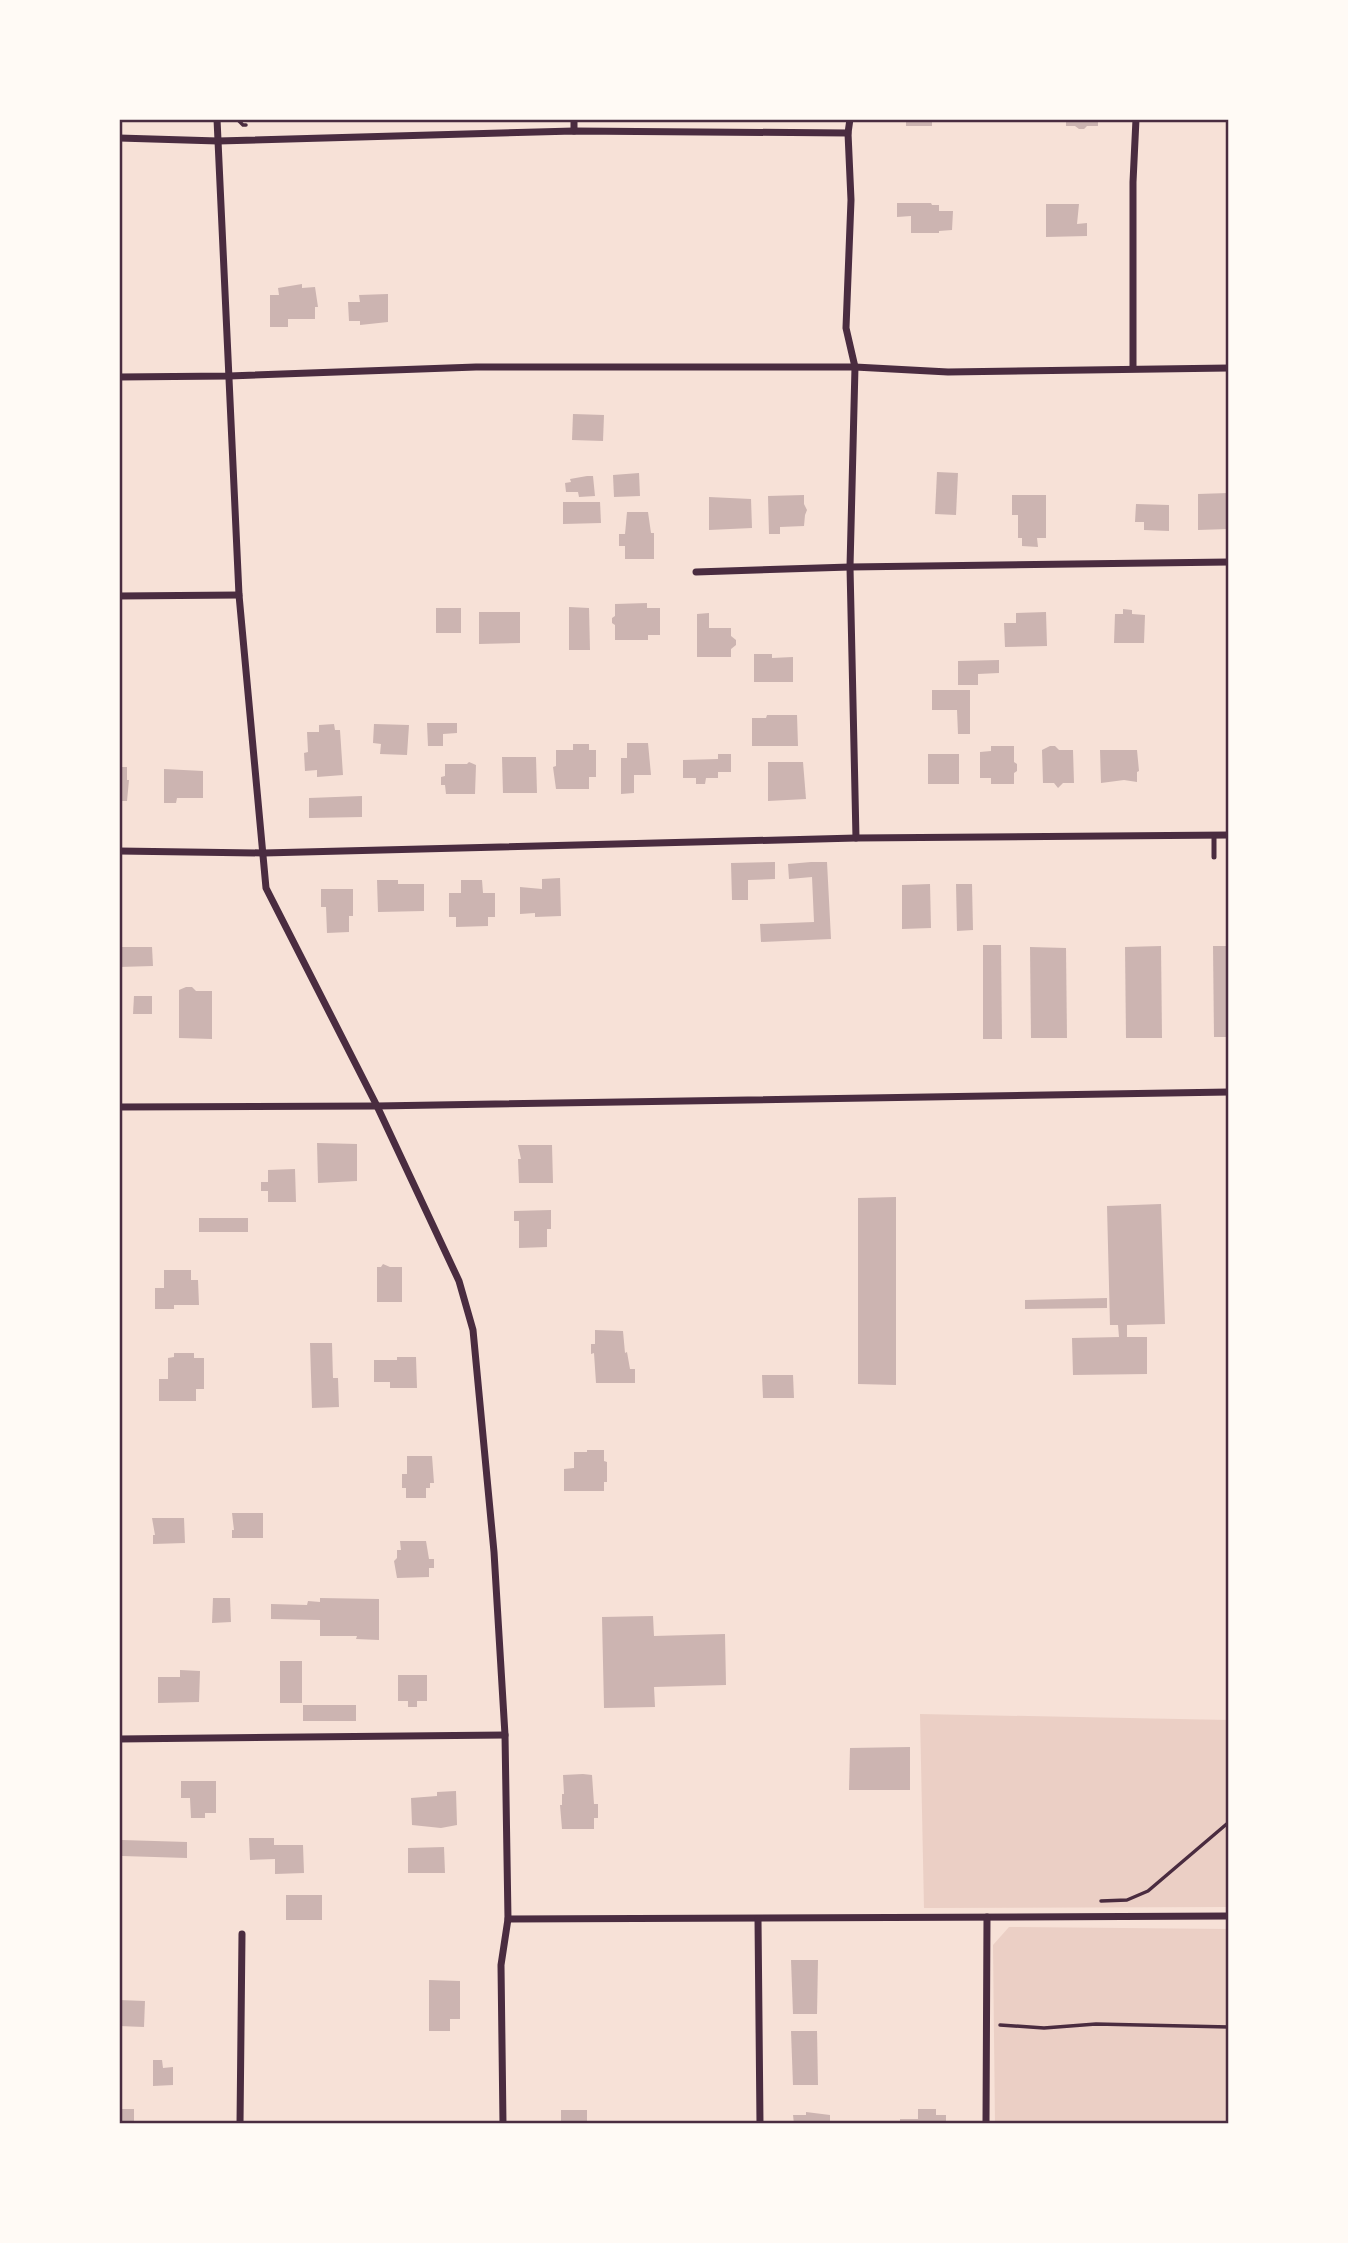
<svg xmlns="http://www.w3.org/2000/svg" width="1348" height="2243" font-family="Spectral,serif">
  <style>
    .green { fill: #ebcfc5 }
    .building { fill: #ccb4b1 }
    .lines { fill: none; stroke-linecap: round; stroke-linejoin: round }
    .path { stroke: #4a2c40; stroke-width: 3.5 }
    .service { stroke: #4a2c40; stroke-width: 5 }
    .minor { stroke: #4a2c40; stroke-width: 7 }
    .neatline { fill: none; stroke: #4a2c40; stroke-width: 2.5 }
  </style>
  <rect width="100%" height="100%" fill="#f7e1d7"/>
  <!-- green -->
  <g class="green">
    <polygon points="920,1714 1229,1720 1229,1907 924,1908"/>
    <polygon points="1009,1927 1229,1929 1229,2124 995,2124 993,1945"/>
  </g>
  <!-- building -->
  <g class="building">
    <rect x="906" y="119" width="26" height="7"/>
    <polygon points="1066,119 1098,119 1098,126 1087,126 1084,129 1079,129 1075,126 1066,126"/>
    <polygon points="897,203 931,203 932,205 939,205 939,211 953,211 952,230 939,231 939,233 911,233 911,216 897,217"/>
    <polygon points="1046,204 1079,204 1077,224 1087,223 1087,236 1046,237"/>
    <polygon points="302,284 302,288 315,287 318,307 315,307 315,319 288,319 288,327 270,327 270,295 279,295 278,288"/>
    <polygon points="388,294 388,322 360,325 360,321 349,321 348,302 360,302 359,295"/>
    <polygon points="573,414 604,415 603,441 572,440"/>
    <polygon points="937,472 958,473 956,515 935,514"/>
    <polygon points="639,473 640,496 614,497 613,475"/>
    <polygon points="587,476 593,476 595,496 579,497 578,492 566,492 565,483 571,482 570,479"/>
    <polygon points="1228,493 1228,529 1198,530 1198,494"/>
    <polygon points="804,495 804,504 807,510 805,515 804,526 780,527 780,534 769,534 768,496"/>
    <polygon points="1012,495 1046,495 1046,538 1037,538 1038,547 1022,546 1022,538 1018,538 1018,515 1012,515"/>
    <polygon points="709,497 751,499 752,528 709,530"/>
    <polygon points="563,502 600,502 601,523 563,524"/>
    <polygon points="1136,504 1169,505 1169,531 1144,530 1144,522 1135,522"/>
    <polygon points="627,512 648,512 651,533 654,533 654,559 625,559 625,546 619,546 619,534 625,534"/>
    <polygon points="647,603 647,608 660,608 660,635 648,635 648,640 615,640 615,625 612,623 612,618 615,616 615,604"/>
    <polygon points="569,607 589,608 590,650 569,650"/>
    <rect x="436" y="608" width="25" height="25"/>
    <polygon points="1123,609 1132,610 1132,614 1145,615 1144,643 1114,643 1115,614 1123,614"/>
    <polygon points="479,612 520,612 520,643 479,644"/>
    <polygon points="1046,612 1047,646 1005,647 1004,623 1016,623 1016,613"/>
    <polygon points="709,613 709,628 731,628 731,636 736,640 736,645 731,649 731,657 697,657 697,614"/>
    <polygon points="754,654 772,654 772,658 793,657 793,682 754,682"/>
    <polygon points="999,660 999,673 978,674 978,685 958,685 958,661"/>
    <polygon points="932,690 970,690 970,734 958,734 957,710 932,710"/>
    <polygon points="767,715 797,715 798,746 752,746 752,718 766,718"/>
    <polygon points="427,723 457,723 457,733 443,734 443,746 428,746"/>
    <polygon points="334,724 335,730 340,730 343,775 317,777 317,770 305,771 304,753 308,752 307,732 319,732 319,725"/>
    <polygon points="374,724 409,725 407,755 380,754 381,744 373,743"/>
    <polygon points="627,743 648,743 651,775 634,775 634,793 621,794 621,758 627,758"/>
    <polygon points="573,744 589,744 589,750 596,750 596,777 589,777 589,789 556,789 553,767 556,766 556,750 573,750"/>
    <polygon points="991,746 1014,746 1014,762 1017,764 1017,771 1014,773 1014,784 991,784 991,778 980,778 980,752 991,751"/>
    <polygon points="1050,746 1055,746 1059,750 1073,750 1074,783 1063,783 1058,788 1054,783 1043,783 1042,750"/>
    <polygon points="1100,750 1137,750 1139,771 1137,772 1137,782 1124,780 1101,783"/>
    <polygon points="718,754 731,754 731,772 718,772 718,778 706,778 705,784 696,784 696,778 683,778 683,760 718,759"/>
    <rect x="928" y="754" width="31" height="30"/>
    <polygon points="502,757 536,757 537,793 503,793"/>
    <polygon points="469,762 476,765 475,794 446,794 445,785 441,785 441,777 445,776 445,764 467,764"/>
    <polygon points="768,762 803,762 806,799 768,801"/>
    <polygon points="119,767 127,767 127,780 129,780 127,801 119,801"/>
    <polygon points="164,769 203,771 203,798 177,798 176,803 164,803"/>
    <polygon points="362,796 362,817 309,818 309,798"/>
    <polygon points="775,862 775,879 748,880 748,900 732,900 731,863"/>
    <polygon points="811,862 827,862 831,939 761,942 760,924 814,922 812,877 789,879 788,864"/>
    <polygon points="560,878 561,916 535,917 535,913 520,914 520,887 542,889 542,879"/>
    <polygon points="377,880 398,880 398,884 424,884 424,911 378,912"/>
    <polygon points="461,880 482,880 483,893 495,893 495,917 488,917 488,926 456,927 456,917 449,917 449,893 461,893"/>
    <polygon points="930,884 931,928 902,929 902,885"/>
    <polygon points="956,884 972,884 973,930 957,931"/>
    <polygon points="321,889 353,889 353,916 349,916 349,932 327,933 326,907 321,907"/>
    <polygon points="983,945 1001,945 1002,1039 983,1039"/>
    <polygon points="1161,946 1162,1038 1126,1038 1125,947"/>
    <polygon points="1213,946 1229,946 1229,1037 1214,1037"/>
    <polygon points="119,947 152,947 153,966 119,967"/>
    <polygon points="1030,947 1066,948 1067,1038 1031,1038"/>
    <polygon points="186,987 192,987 196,991 212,991 212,1039 179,1038 179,990"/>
    <polygon points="134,996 152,996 152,1014 133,1014"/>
    <polygon points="317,1143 357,1144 357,1181 318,1183"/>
    <polygon points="518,1145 552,1145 553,1183 519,1183 518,1159 521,1159"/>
    <polygon points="295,1169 296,1202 268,1202 268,1191 261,1191 261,1182 268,1182 268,1170"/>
    <polygon points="896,1197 896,1385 858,1384 858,1198"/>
    <polygon points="1161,1204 1165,1324 1127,1325 1127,1337 1147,1337 1147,1374 1073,1375 1072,1338 1119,1337 1118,1325 1110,1325 1107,1206"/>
    <polygon points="551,1210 551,1229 547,1229 547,1247 519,1248 519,1221 514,1221 514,1211"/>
    <rect x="199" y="1218" width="49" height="14"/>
    <polygon points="383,1264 390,1267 402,1267 402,1302 377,1302 377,1267 381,1267"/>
    <polygon points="164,1270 191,1270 191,1280 198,1280 199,1305 174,1305 174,1309 155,1309 155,1288 164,1288"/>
    <polygon points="1107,1298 1107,1308 1025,1309 1025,1300"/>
    <polygon points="595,1330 623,1331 625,1353 627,1352 630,1369 635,1369 635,1383 596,1383 594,1353 591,1354 591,1344 595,1344"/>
    <polygon points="310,1343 332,1343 333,1378 338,1378 339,1407 312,1408"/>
    <polygon points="174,1353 194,1353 194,1358 204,1358 204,1389 196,1389 196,1401 159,1401 159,1379 168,1379 168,1358 174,1357"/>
    <polygon points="397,1357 416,1357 417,1388 390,1388 390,1382 374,1382 374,1360 397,1360"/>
    <polygon points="762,1375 793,1375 794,1398 763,1398"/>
    <polygon points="587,1450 604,1450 604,1461 607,1462 607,1482 604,1482 604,1491 564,1491 564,1469 574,1468 574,1452 587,1452"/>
    <polygon points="407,1456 432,1456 434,1483 430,1483 430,1488 426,1488 426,1498 406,1498 406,1488 402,1488 402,1474 407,1474"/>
    <polygon points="232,1513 263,1513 263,1538 232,1538 232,1530 234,1530"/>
    <polygon points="152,1518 184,1518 185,1543 153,1544 153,1535 155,1535"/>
    <polygon points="400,1541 426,1541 429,1559 434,1559 434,1568 429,1568 429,1577 397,1578 394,1561 397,1558 397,1550 401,1550"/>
    <polygon points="213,1598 230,1598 231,1622 212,1623"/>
    <polygon points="320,1598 379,1599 379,1640 356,1639 357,1636 320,1636 320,1620 271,1619 271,1604 307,1605 308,1601 320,1602"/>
    <polygon points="653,1616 654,1636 725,1634 726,1685 654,1687 655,1707 604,1708 602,1617"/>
    <rect x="280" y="1661" width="22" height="42"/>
    <polygon points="180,1670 200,1671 199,1702 158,1703 158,1677 180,1677"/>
    <polygon points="398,1675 427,1675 427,1701 417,1701 417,1707 408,1707 408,1701 398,1701"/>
    <rect x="303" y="1705" width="53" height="16"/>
    <polygon points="910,1747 910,1790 849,1790 850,1748"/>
    <polygon points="583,1774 592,1775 594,1804 598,1804 598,1818 594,1818 594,1829 562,1829 560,1805 562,1805 562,1794 564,1794 563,1775"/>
    <polygon points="181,1781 216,1781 216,1813 205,1813 205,1818 191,1818 190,1798 181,1798"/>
    <polygon points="456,1791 457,1825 441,1828 412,1825 411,1798 437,1796 437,1792"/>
    <polygon points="249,1838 274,1838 274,1845 303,1845 304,1873 275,1874 275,1859 250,1860"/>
    <polygon points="122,1840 187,1842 187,1858 122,1856"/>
    <polygon points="444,1847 445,1873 408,1873 408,1848"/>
    <rect x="286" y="1895" width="36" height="25"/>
    <polygon points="791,1960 818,1960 817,2014 793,2014"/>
    <polygon points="429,1980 460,1981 460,2019 450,2019 450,2031 429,2031"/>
    <polygon points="119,2000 145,2001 144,2027 119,2026"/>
    <polygon points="791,2031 817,2031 818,2085 793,2085"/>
    <polygon points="153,2060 162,2060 163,2068 173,2067 173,2085 153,2086"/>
    <rect x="119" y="2109" width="15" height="15"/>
    <polygon points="918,2109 936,2109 936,2115 946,2115 946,2124 900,2124 900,2119 918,2119"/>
    <polygon points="561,2110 587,2110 587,2124 556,2124 556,2121 561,2121"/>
    <polygon points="806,2112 830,2115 830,2124 794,2124 793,2115 806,2115"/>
  </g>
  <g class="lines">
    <!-- path -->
    <g class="path">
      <polyline points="237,119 243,125 246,125"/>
      <polyline points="1101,1901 1127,1900 1148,1891 1229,1822"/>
      <polyline points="1000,2025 1044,2028 1096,2024 1229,2027"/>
    </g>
    <!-- service -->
    <polyline class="service" points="1214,836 1214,857"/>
    <!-- minor -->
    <g class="minor">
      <polyline points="217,119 239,595 266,888 377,1106 459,1281 473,1330 494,1552 505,1735 508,1919 501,1965 503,2124"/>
      <polyline points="574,119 574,131"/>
      <polyline points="850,119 848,133 851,200 846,328 855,367 850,567 856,838"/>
      <polyline points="119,138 218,141 574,131 848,133"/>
      <polyline points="1133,368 1133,182 1136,119"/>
      <polyline points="119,377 229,376 476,367 855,367 948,372 1229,368"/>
      <polyline points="696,572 850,567 1229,562"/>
      <polyline points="119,596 239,595"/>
      <polyline points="119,851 264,853 856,838 1229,835"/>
      <polyline points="119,1107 377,1106 1229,1092"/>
      <polyline points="119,1739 505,1735"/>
      <polyline points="508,1919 1229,1916"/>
      <polyline points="758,1919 760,2124"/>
      <polyline points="240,2124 242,1934"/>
      <polyline points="986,2124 987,1917"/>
    </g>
  </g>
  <!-- border -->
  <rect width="1348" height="2243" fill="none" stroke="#fffaf5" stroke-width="242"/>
  <rect x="121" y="121" width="1106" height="2001" class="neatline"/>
</svg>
